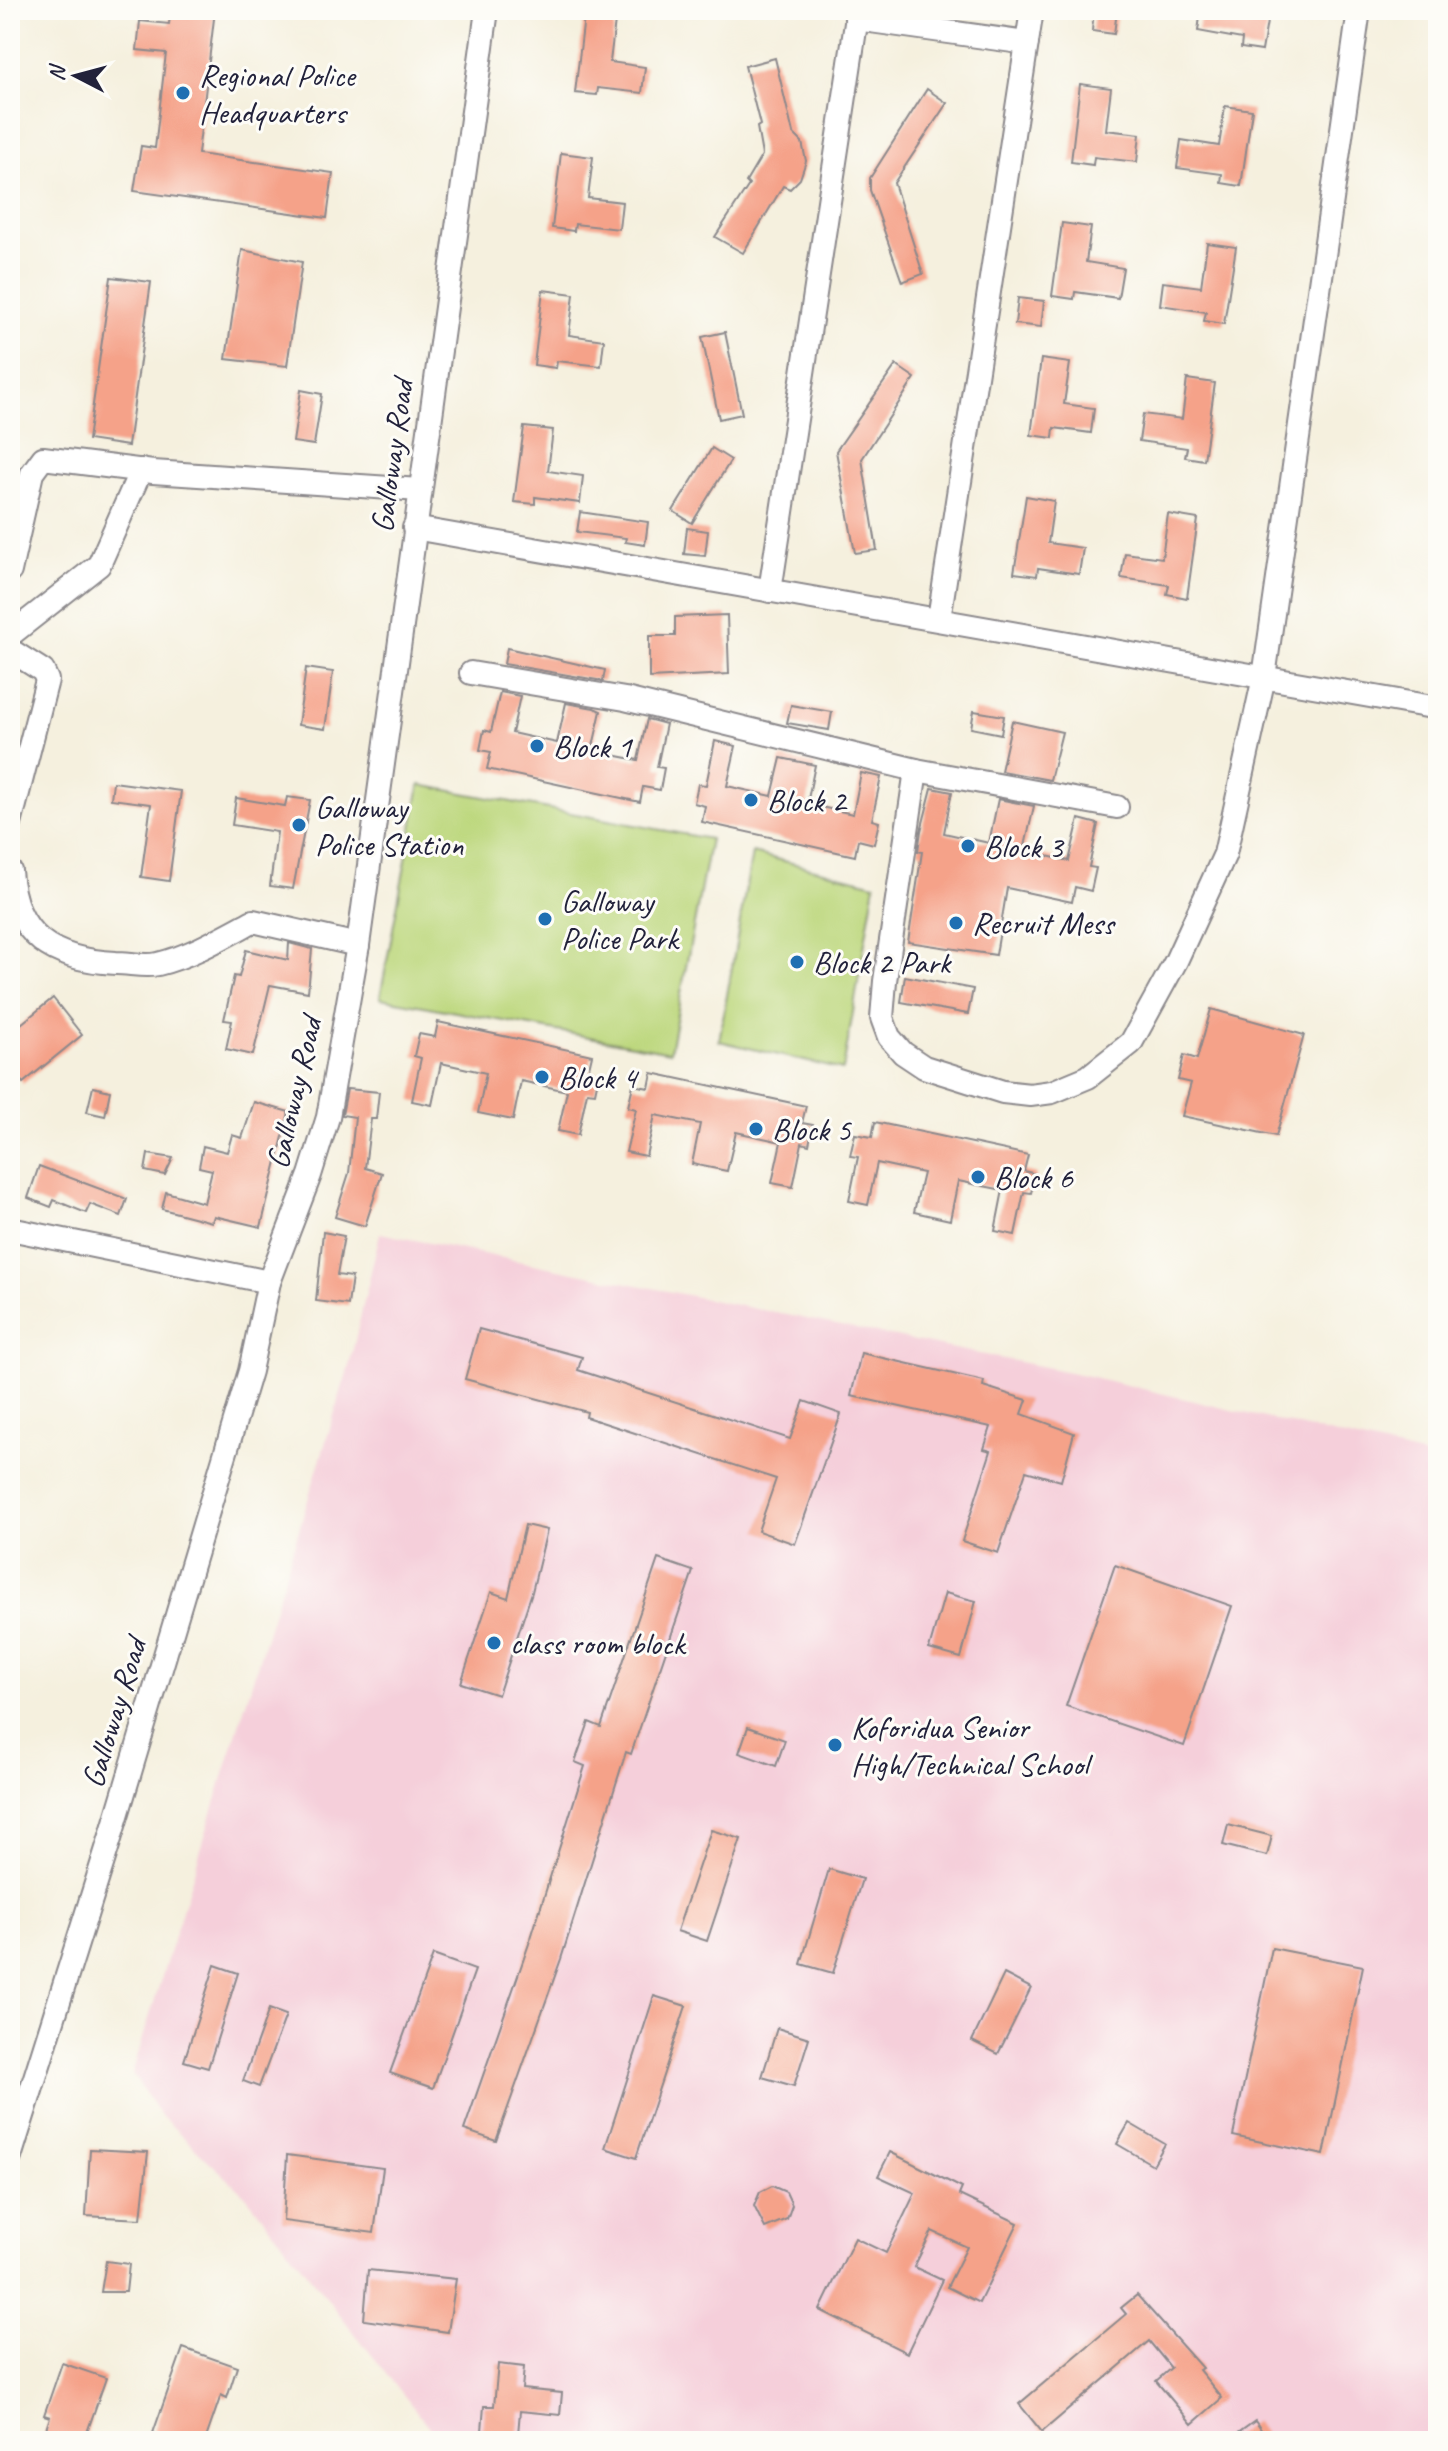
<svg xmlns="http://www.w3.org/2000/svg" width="1448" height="2451" font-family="Caveat,sans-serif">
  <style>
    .built { fill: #f5cfda }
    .green { fill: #bcd77c; stroke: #6f7c5c; stroke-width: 2 }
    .building { fill: #f5a289 }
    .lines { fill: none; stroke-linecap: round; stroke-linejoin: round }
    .minor-casing { stroke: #8c898c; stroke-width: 26 }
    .minor { stroke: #fff; stroke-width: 22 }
    .poi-dot { fill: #1f6fb2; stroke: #fdfcf7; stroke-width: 3 }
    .labels { text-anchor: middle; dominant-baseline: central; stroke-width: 6; stroke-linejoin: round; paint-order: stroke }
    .poi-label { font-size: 32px; fill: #22223b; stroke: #fdfcf7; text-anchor: start }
    .street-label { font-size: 32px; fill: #22223b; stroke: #fdfcf7 }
  </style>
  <rect width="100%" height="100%" fill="#fdfcf7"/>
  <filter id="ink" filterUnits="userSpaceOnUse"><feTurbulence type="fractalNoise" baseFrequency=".0125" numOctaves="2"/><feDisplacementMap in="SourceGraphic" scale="16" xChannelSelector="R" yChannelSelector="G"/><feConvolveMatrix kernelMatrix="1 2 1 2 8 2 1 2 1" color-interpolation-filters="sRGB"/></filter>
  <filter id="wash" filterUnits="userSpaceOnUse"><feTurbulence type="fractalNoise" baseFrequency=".006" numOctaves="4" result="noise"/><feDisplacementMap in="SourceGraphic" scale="32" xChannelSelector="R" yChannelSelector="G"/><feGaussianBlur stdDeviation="1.8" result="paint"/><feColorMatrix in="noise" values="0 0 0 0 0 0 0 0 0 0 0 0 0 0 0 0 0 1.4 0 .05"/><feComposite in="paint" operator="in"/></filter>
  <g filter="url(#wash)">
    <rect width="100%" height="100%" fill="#f5f0de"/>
    <!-- built -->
    <polygon class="built" points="380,1233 1084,1375 1438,1459 1438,2441 440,2441 246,2196 160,2115 132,2074 349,1366"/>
    <!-- green -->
    <g class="green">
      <polygon points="420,785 710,839 670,1052 380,998"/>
      <polygon points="752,853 875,884 843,1070 719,1041"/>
    </g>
    <g id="blocks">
      <!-- building -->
      <g class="building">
        <polygon points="171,10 215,10 198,154 333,173 327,218 134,191 141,146 155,148 166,53 137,50 140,21 169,24"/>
        <polygon points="1094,10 1117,10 1114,34 1092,31"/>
        <polygon points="1201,10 1269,10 1262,51 1241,48 1242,39 1198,31"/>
        <polygon points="584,17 615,21 610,62 645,67 642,93 598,88 597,95 575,93"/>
        <polygon points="775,58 793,133 802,142 806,161 800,179 790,189 783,186 743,253 715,237 749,185 746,182 762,155 757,127 760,125 745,66"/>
        <polygon points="1080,84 1111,88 1106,130 1140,134 1137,162 1094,157 1093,165 1071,162"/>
        <polygon points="927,89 947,103 894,183 923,274 902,282 870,190 870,178"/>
        <polygon points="1225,106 1252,110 1241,186 1221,183 1222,174 1177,168 1181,140 1219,146"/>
        <polygon points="561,153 593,157 588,198 622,202 619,229 575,224 574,231 552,228"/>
        <polygon points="1062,223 1091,227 1086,262 1123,268 1118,298 1075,292 1074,299 1052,296"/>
        <polygon points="1207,243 1236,247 1224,324 1204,321 1206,312 1160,305 1163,282 1201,287"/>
        <polygon points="242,250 302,262 287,366 226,359"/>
        <polygon points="111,277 151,282 128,446 88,440"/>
        <polygon points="543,290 574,294 569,335 604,340 601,366 557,361 556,368 534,365"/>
        <polygon points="1018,298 1044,301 1041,327 1015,324"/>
        <polygon points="725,332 742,414 719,419 702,337"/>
        <polygon points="1041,359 1070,363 1064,404 1094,408 1091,433 1054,428 1053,438 1031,435"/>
        <polygon points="896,365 915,378 862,459 877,550 855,553 836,451"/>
        <polygon points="1187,379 1215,383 1204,460 1185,457 1187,448 1139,441 1143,414 1182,419"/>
        <polygon points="301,390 322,394 314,445 293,442"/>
        <polygon points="524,427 553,430 548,471 583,476 580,503 535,497 535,504 514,502"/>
        <polygon points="712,448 731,460 692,523 673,511"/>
        <polygon points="1026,496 1054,501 1048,543 1083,548 1079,574 1038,568 1037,576 1014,573"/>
        <polygon points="580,512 648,522 645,545 625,542 626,538 577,532"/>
        <polygon points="1168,514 1198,519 1187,598 1167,594 1169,585 1121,578 1125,553 1162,558"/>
        <polygon points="687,528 708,531 705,556 684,554"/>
        <polygon points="727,615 729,674 649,678 649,636 675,636 675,617"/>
        <polygon points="507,648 605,670 603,681 504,664"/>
        <polygon points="306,668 333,672 325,729 298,725"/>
        <polygon points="500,692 520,696 512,733 557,743 566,703 594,708 601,711 592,751 638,760 647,719 666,724 657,767 664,768 660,790 643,787 640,802 487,769 491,752 480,750 484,730 491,732"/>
        <polygon points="791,705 832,712 829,730 787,723"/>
        <polygon points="974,711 1004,716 1001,734 971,728"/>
        <polygon points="1012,721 1062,732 1050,780 1001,771"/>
        <polygon points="715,741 736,746 727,786 772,796 781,758 815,765 807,804 853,814 861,773 881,777 872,820 879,822 874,844 858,840 855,856 702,822 705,806 694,803 698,784 706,785"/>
        <polygon points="113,782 181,791 169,881 141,877 151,804 111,799"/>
        <polygon points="932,788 952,792 944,833 989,843 998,799 1034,806 1024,851 1069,861 1079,819 1098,824 1089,867 1096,868 1091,891 1075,887 1072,902 1007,888 996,955 908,942 922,852 918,851 921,831"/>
        <polygon points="287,797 310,800 293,889 270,886 277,832 232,825 236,798 285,806"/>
        <polygon points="289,943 312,949 308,992 270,985 253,1055 226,1049 232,1021 224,1020 234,976 239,977 246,950 288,960"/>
        <polygon points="905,976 973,989 968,1014 901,1002"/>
        <polygon points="53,998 82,1035 23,1083 10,1067 10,1033"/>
        <polygon points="1211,1009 1304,1035 1276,1136 1182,1116 1191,1083 1178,1080 1184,1055 1197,1059"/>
        <polygon points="438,1022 592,1055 588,1072 599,1074 595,1093 587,1092 578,1135 558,1131 567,1091 521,1081 513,1120 478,1113 486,1073 441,1063 432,1105 412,1101 421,1058 414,1056 419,1034 435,1037"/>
        <polygon points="652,1073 806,1106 802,1123 813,1125 809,1145 802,1143 793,1187 772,1183 781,1142 736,1132 727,1171 692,1164 700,1124 655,1115 646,1156 626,1152 636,1109 628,1107 633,1085 649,1088"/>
        <polygon points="93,1087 110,1091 105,1116 87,1112"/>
        <polygon points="347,1089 379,1092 376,1119 371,1119 365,1168 382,1173 365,1226 335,1217 349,1173 355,1117 342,1115"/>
        <polygon points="254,1102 289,1112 261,1227 214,1216 212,1222 162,1209 166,1192 204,1203 212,1170 199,1167 203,1146 227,1152 232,1135 242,1138"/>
        <polygon points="875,1122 1028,1155 1024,1171 1036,1174 1031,1193 1024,1192 1015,1235 995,1231 1003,1190 958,1181 950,1220 914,1212 923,1173 877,1163 868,1205 849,1201 858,1157 850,1156 855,1134 872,1137"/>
        <polygon points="148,1154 173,1158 165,1175 145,1171"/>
        <polygon points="39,1166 127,1199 121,1216 90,1204 86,1213 54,1200 51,1207 28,1198"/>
        <polygon points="323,1232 344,1236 337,1275 352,1277 348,1305 316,1301"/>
        <polygon points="479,1329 582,1357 578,1370 790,1439 804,1401 841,1414 795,1544 758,1531 776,1479 586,1417 587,1412 465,1379"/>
        <polygon points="861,1353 984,1381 983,1386 1027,1400 1022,1414 1074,1433 1061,1481 1026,1471 998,1553 962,1541 991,1451 984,1449 991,1427 851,1396"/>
        <polygon points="525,1525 547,1530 532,1592 498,1695 461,1683 491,1592 508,1598"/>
        <polygon points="658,1559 693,1571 631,1754 626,1752 561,1959 496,2141 464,2130 531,1938 585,1766 575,1762 589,1722 601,1727"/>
        <polygon points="1115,1565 1232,1606 1184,1746 1066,1706"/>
        <polygon points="945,1593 976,1601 961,1658 929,1649"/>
        <polygon points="748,1727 785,1740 776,1766 739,1753"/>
        <polygon points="1228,1825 1272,1836 1267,1856 1223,1845"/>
        <polygon points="711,1830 741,1839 707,1941 677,1931"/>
        <polygon points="829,1869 862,1879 833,1973 801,1964"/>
        <polygon points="1272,1948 1363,1966 1324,2155 1233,2136"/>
        <polygon points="433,1955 475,1970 433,2088 390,2073"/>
        <polygon points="215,1965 238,1973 208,2068 184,2061"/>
        <polygon points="1004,1974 1031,1988 998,2054 972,2041"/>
        <polygon points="654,1996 686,2006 636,2158 605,2148"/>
        <polygon points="269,2009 286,2015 259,2087 243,2081"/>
        <polygon points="777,2028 809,2038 794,2086 762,2077"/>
        <polygon points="1129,2123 1165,2144 1153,2165 1117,2144"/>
        <polygon points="90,2149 148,2152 141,2219 86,2216"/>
        <polygon points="890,2152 962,2188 959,2195 1018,2223 979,2303 947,2287 967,2247 932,2231 914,2267 942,2280 907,2353 820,2310 855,2238 886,2253 915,2193 878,2176"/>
        <polygon points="287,2155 383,2168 374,2233 283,2221"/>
        <polygon points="772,2186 786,2192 792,2205 787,2219 765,2228 754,2206 760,2192"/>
        <polygon points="106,2261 129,2264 126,2292 101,2292"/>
        <polygon points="368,2270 456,2279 448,2332 364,2320"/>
        <polygon points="1137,2295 1202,2368 1199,2370 1222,2398 1192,2424 1156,2381 1171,2368 1149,2341 1042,2432 1019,2404 1126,2314 1121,2308"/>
        <polygon points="183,2348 237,2367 227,2398 221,2395 205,2441 178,2441 153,2433"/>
        <polygon points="62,2363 106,2378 84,2441 42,2441 50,2417 44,2415"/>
        <polygon points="498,2364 524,2367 522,2389 562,2393 560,2415 520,2411 518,2434 482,2431 484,2406 494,2406"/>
        <polygon points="1255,2421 1269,2441 1227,2441"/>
      </g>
    </g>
  </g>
  <g filter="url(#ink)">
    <use href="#blocks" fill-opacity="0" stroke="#8c898c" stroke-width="2"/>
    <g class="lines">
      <!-- minor casing -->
      <g class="minor-casing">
        <g id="minor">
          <polyline points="856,19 1027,43"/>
          <polyline points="414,528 1438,708"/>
          <polyline points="10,571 32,473 43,458 153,472 420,490"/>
          <polyline points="770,591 858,10"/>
          <polyline points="939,619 1032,10"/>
          <polyline points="10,635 99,565 141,470"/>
          <polyline points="10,650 43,671 47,680 10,824"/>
          <polyline points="471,673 625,699 916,770 1117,807"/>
          <polyline points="916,770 885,981 882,1018 889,1037 903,1053 924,1067 1003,1092 1030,1095 1052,1092 1088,1077 1131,1043 1176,961 1225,854 1264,677 1359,10"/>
          <path d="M 10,871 C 15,937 53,960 116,963 C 129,963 146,967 158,964 C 191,956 223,937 253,921 L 358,945"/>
          <polyline points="10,1229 269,1282"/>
          <polyline points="10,2157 110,1839 250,1371 269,1282 310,1175 328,1117 358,945 487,10"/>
        </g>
      </g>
      <!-- minor -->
      <use href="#minor" class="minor"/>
    </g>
  </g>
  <!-- markers -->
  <g class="poi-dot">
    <circle cx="183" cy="93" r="8"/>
    <circle cx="537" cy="746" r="8"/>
    <circle cx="751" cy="800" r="8"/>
    <circle cx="299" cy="825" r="8"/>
    <circle cx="968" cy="846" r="8"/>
    <circle cx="545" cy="919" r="8"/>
    <circle cx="956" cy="923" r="8"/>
    <circle cx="797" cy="962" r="8"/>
    <circle cx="542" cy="1077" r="8"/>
    <circle cx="756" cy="1129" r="8"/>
    <circle cx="978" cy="1177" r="8"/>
    <circle cx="494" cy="1643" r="8"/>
    <circle cx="835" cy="1745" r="8"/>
  </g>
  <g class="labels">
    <!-- poi labels -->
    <g class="poi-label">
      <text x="199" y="75">Regional Police<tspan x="199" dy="37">Headquarters</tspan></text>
      <text x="553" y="746">Block 1</text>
      <text x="767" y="800">Block 2</text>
      <text x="315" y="807">Galloway<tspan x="315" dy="37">Police Station</tspan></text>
      <text x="984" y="846">Block 3</text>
      <text x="561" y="901">Galloway<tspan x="561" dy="37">Police Park</tspan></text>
      <text x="972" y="923">Recruit Mess</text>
      <text x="813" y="962">Block 2 Park</text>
      <text x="558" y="1077">Block 4</text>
      <text x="772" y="1129">Block 5</text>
      <text x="994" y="1177">Block 6</text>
      <text x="510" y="1643">class room block</text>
      <text x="851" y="1727">Koforidua Senior<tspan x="851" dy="37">High/Technical School</tspan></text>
    </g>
    <!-- street labels -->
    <g class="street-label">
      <text transform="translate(392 456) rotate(-82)">Galloway Road</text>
      <text transform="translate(294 1093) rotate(-77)">Galloway Road</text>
      <text transform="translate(114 1713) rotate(-73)">Galloway Road</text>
    </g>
  </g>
  <!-- margin -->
  <rect width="1448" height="2451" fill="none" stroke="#fdfcf7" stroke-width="40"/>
  <!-- north arrow -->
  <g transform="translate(76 76) rotate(276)" stroke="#fdfcf7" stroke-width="6" paint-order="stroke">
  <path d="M0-6L14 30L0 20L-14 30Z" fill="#22223b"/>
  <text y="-12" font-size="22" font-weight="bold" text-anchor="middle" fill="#22223b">N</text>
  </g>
</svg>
